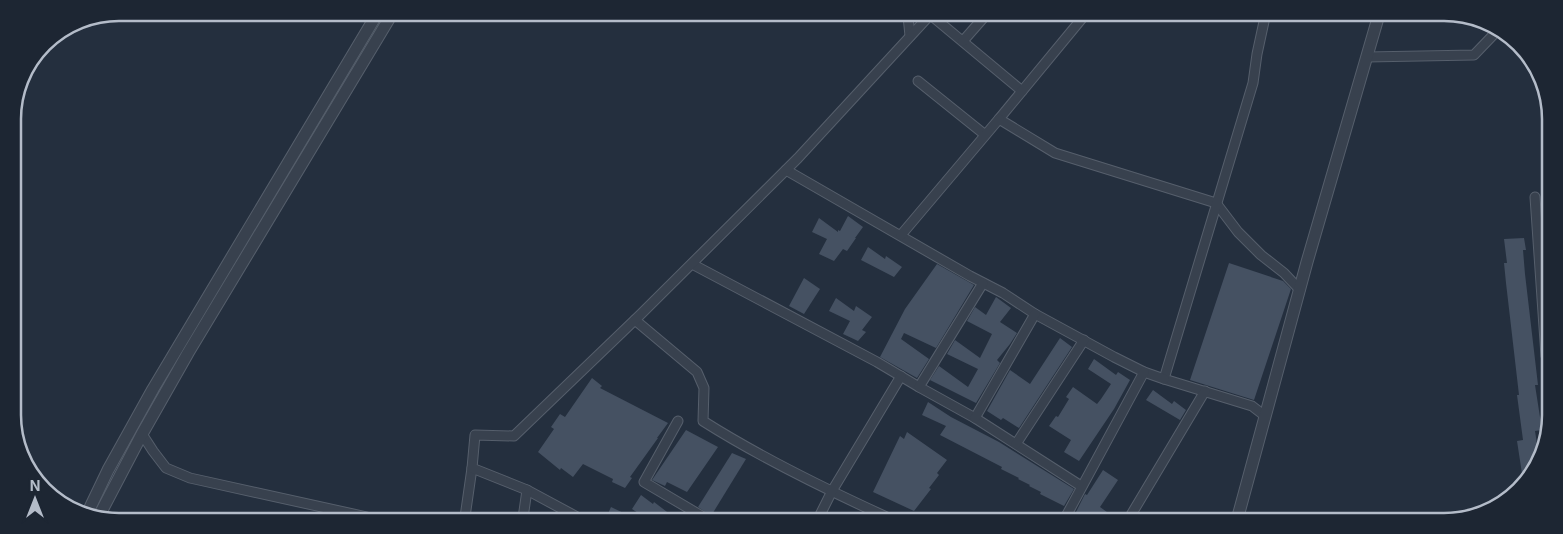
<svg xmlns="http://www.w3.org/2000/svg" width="1563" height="534" font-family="Inter,sans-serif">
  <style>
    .building { fill: #455162 }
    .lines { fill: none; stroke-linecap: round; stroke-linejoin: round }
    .minor-casing { stroke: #565f6c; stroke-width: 11 }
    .tertiary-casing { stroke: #565f6c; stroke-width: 13 }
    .minor { stroke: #38414e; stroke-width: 9 }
    .tertiary { stroke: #38414e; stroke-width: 11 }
    .rim { fill: none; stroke: #b4bcc9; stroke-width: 2.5 }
  </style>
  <rect width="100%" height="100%" fill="#242f3e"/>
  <!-- building -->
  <g class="building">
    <polygon points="848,216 863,227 855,238 856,238 847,251 843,249 834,261 819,254 827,239 812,232 819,218 838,232 838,230 840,231"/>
    <polygon points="1524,238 1526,250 1523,250 1525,274 1538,385 1535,385 1542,430 1535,431 1539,457 1523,480 1517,441 1523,440 1517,395 1519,395 1506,283 1504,263 1507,263 1504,239"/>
    <polygon points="868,247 885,259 886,256 902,267 894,277 861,260"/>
    <polygon points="1229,263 1283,281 1291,289 1254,400 1190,380"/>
    <polygon points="937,264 974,285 936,348 904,333 901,339 929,359 917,378 880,357 905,309"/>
    <polygon points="804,278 820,289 804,314 789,306"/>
    <polygon points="996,297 1011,308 1000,322 1017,333 1010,344 997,360 1000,363 976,403 930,380 939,366 968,387 978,369 947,354 955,340 980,358 992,334 967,321 975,307 986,315"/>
    <polygon points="836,298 854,311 856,306 872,317 862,330 866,332 858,341 843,334 850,321 829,311"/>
    <polygon points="1060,338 1072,347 1019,428 1003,418 1001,420 987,411 1010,370 1030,384"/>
    <polygon points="1094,359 1116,375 1118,372 1130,380 1114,409 1079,461 1064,452 1071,440 1049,426 1056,416 1058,417 1069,399 1066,397 1073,387 1097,404 1101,399 1111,384 1088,369"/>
    <polygon points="592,378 602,386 600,388 668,423 657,438 658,438 630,477 632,478 625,488 612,482 613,479 583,464 573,477 561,468 560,470 538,452 554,429 551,427 560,414 565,417"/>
    <polygon points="1153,390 1172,404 1174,401 1186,410 1180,420 1146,400"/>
    <polygon points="928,402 951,417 999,442 1074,489 1064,506 1040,494 1041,492 1029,486 1030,485 1018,479 1019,478 1001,469 1002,467 940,435 946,426 922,415"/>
    <polygon points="686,430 718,447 687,492 667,482 665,486 652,480"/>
    <polygon points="907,432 947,460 937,473 939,475 929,488 931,489 914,511 873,492 900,436 904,439"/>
    <polygon points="732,453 746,459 711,516 698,507"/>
    <polygon points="1103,470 1118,480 1100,507 1118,520 1085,520 1075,514 1085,494 1087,495"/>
    <polygon points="641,495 653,504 654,502 675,518 647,518 642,514 641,515 632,509"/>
    <polygon points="611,507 634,518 606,518"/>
  </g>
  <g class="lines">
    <!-- minor casing -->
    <g class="minor-casing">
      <g id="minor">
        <polyline points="908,16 910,36"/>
        <polyline points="932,16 1022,91"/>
        <polyline points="1084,16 999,119 1055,153 1216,203 1238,232 1261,255 1284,273 1300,290"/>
        <polyline points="1265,17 1257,54 1253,83 1164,379 1252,406 1265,416"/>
        <polyline points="963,41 985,16"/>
        <polyline points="1367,57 1474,55 1497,31"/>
        <polyline points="918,81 984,134"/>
        <polyline points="786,170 970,276 1003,293 1035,314 1114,357 1144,372 1164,379"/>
        <polyline points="1535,197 1546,356"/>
        <polyline points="901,235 999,119"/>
        <polyline points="692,264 877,362 919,387"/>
        <polyline points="983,283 919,387 975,418 1081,486"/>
        <path d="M 635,320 L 697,372 L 704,388 L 703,421 C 763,459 827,490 891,519"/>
        <polyline points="975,418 1035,314"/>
        <polyline points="678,421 644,482 705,518"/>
        <polyline points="142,434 153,451 166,468 190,478 367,517"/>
        <polyline points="1016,444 1084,340"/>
        <polyline points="527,490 579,518"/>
        <polyline points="465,517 472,468"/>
        <polyline points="523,518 527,490 472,468 475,435 514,436 641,314 798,158 929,16"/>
        <polyline points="818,519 832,491 901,376"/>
        <polyline points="1064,520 1144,372"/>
        <polyline points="1128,520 1205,391"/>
      </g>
    </g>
    <!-- tertiary casing -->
    <g class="tertiary-casing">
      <g id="tertiary">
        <polyline points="86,516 108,470 153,389 377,14"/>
        <polyline points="99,516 142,434 188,353 392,14"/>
        <polyline points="1237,520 1307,262 1378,18"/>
      </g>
    </g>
    <!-- minor -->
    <use href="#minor" class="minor"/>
    <!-- tertiary -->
    <use href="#tertiary" class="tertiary"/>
  </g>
  <!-- crop -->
  <path d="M0 0H1563V534H0ZM119 21H1444A98 98 0 0 1 1542 119V415A98 98 0 0 1 1444 513H119A98 98 0 0 1 21 415V119A98 98 0 0 1 119 21Z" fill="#1d2633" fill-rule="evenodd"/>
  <path class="rim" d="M119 21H1444A98 98 0 0 1 1542 119V415A98 98 0 0 1 1444 513H119A98 98 0 0 1 21 415V119A98 98 0 0 1 119 21Z"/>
  <!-- north arrow -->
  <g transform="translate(35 499)" stroke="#1d2633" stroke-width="4" paint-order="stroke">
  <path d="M0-4L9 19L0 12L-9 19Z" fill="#b4bcc9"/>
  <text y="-8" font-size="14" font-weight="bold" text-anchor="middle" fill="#b4bcc9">N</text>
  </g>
</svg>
